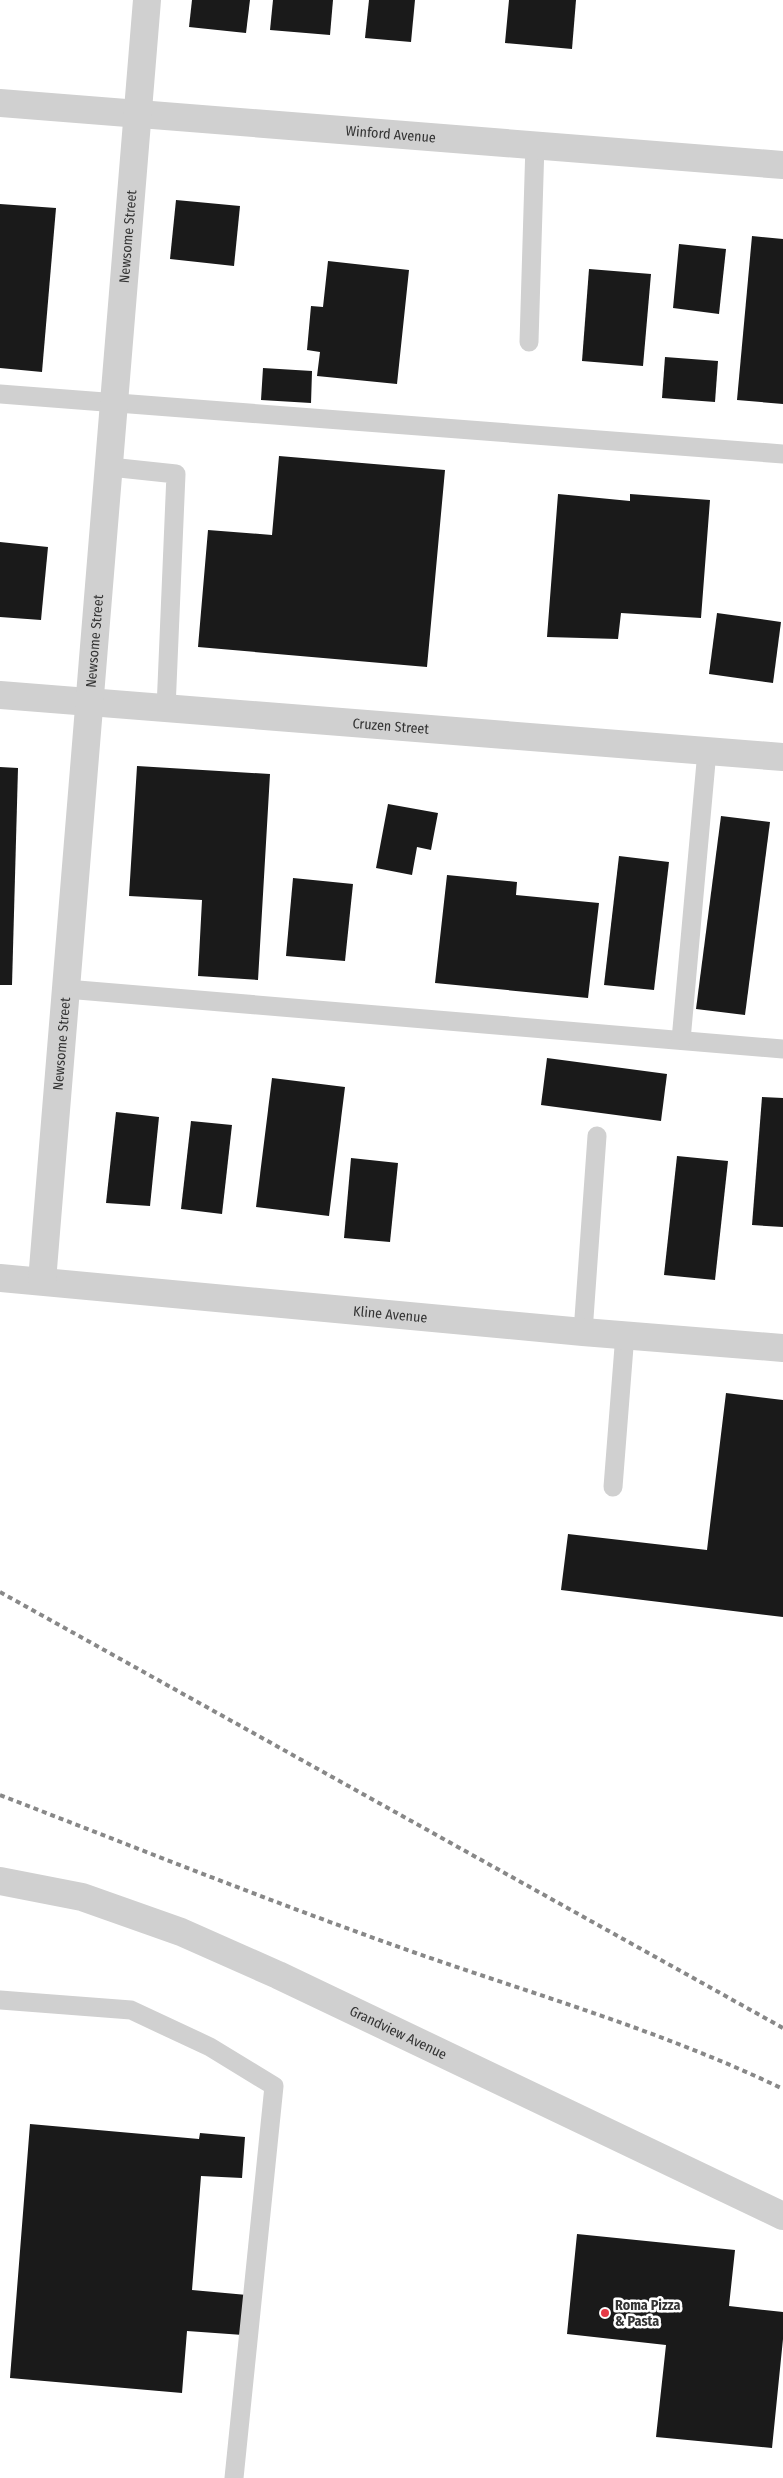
<svg xmlns="http://www.w3.org/2000/svg" width="783" height="2478" font-family="'Fira Sans Condensed',sans-serif">
  <style>
    .building { fill: #1a1a1a }
    .lines { fill: none; stroke-linecap: round; stroke-linejoin: round }
    .service { stroke: #d0d0d0; stroke-width: 19 }
    .minor { stroke: #d0d0d0; stroke-width: 28 }
    .rail { stroke: #888; stroke-width: 4; stroke-dasharray: 5 4; stroke-linecap: butt }
    .poi-dot { fill: #e63946; stroke: #fff; stroke-width: 2 }
    .labels { text-anchor: middle; dominant-baseline: central; stroke-width: 5; stroke-linejoin: round; paint-order: stroke }
    .street-label { font-size: 14px; fill: #333; stroke: #fff }
    .poi-label { font-size: 14px; font-weight: bold; fill: #333; stroke: #fff; text-anchor: start }
  </style>
  <rect width="100%" height="100%" fill="#fff"/>
  <!-- building -->
  <g class="building">
    <polygon points="192,0 250,0 246,33 189,27"/>
    <polygon points="273,0 333,0 330,35 270,30"/>
    <polygon points="369,0 415,0 411,42 365,38"/>
    <polygon points="509,0 576,0 572,49 505,43"/>
    <polygon points="176,200 240,206 234,266 170,259"/>
    <polygon points="0,204 56,208 42,372 0,368"/>
    <polygon points="752,236 783,239 783,404 737,400"/>
    <polygon points="679,244 726,249 719,314 673,308"/>
    <polygon points="328,261 409,270 397,384 317,376 320,352 307,350 311,306 323,307"/>
    <polygon points="589,269 651,274 643,366 582,361"/>
    <polygon points="665,357 718,361 715,402 662,398"/>
    <polygon points="263,368 312,371 311,403 261,400"/>
    <polygon points="279,456 445,470 427,667 198,647 208,530 272,535"/>
    <polygon points="558,494 630,501 630,494 710,500 701,618 621,613 618,639 547,637"/>
    <polygon points="0,542 48,547 41,620 0,617"/>
    <polygon points="717,613 781,622 773,683 709,674"/>
    <polygon points="137,766 270,774 258,980 198,976 202,900 129,896"/>
    <polygon points="0,767 18,768 12,985 0,985"/>
    <polygon points="388,804 438,813 431,850 417,847 412,875 376,868"/>
    <polygon points="721,816 770,822 745,1015 696,1009"/>
    <polygon points="619,856 669,862 654,990 604,985"/>
    <polygon points="447,875 517,882 516,895 599,903 588,998 435,983"/>
    <polygon points="293,878 353,884 345,961 286,956"/>
    <polygon points="547,1058 667,1074 661,1121 541,1105"/>
    <polygon points="272,1078 345,1087 329,1216 256,1207"/>
    <polygon points="762,1097 783,1098 783,1227 752,1225"/>
    <polygon points="116,1112 159,1117 150,1206 106,1203"/>
    <polygon points="191,1121 232,1125 222,1214 181,1209"/>
    <polygon points="677,1156 728,1161 715,1280 664,1275"/>
    <polygon points="351,1158 398,1163 390,1242 344,1238"/>
    <polygon points="726,1393 783,1400 783,1617 561,1590 568,1534 707,1550"/>
    <polygon points="30,2124 199,2139 200,2133 245,2137 242,2178 201,2176 192,2290 247,2295 243,2335 187,2331 182,2393 10,2378"/>
    <polygon points="577,2234 735,2250 729,2306 783,2312 783,2339 772,2448 656,2437 666,2345 567,2334"/>
  </g>
  <g class="lines">
    <!-- service -->
    <g class="service">
      <polyline points="529,342 535,144"/>
      <polyline points="0,394 783,454"/>
      <polyline points="110,467 176,474 166,709"/>
      <polyline points="66,989 783,1049"/>
      <polyline points="681,1040 707,751"/>
      <polyline points="583,1332 597,1136"/>
      <polyline points="613,1487 625,1334"/>
      <polyline points="0,2000 131,2010 210,2047 274,2086 234,2478"/>
    </g>
    <!-- minor -->
    <g class="minor">
      <path id="s1" d="M 0,103 L 783,165"/>
      <path id="s2" d="M 0,695 L 783,757"/>
      <path id="s3" d="M 0,1278 L 583,1332 L 783,1348"/>
      <path id="s4" d="M 42,1281 L 147,0"/>
      <path id="s5" d="M 0,1881 L 82,1897 L 181,1932 L 278,1975 L 783,2216"/>
    </g>
    <!-- rail -->
    <g class="rail">
      <polyline points="0,1592 783,2028"/>
      <path d="M 0,1795 C 137,1848 274,1903 413,1952 C 536,1995 665,2032 783,2089"/>
    </g>
  </g>
  <!-- markers -->
  <circle class="poi-dot" cx="605" cy="2313" r="5"/>
  <g class="labels">
    <!-- street labels -->
    <g class="street-label">
      <text stroke="none"><textPath href="#s1" startOffset="392">Winford Avenue</textPath></text>
      <text stroke="none"><textPath href="#s4" startOffset="1048">Newsome Street</textPath></text>
      <text stroke="none"><textPath href="#s4" startOffset="642">Newsome Street</textPath></text>
      <text stroke="none"><textPath href="#s2" startOffset="392">Cruzen Street</textPath></text>
      <text stroke="none"><textPath href="#s4" startOffset="238">Newsome Street</textPath></text>
      <text stroke="none"><textPath href="#s3" startOffset="392">Kline Avenue</textPath></text>
      <text stroke="none"><textPath href="#s5" startOffset="428">Grandview Avenue</textPath></text>
    </g>
    <!-- poi labels -->
    <g class="poi-label">
      <text x="615" y="2305">Roma Pizza<tspan x="615" dy="16">&amp; Pasta</tspan></text>
    </g>
  </g>
</svg>
